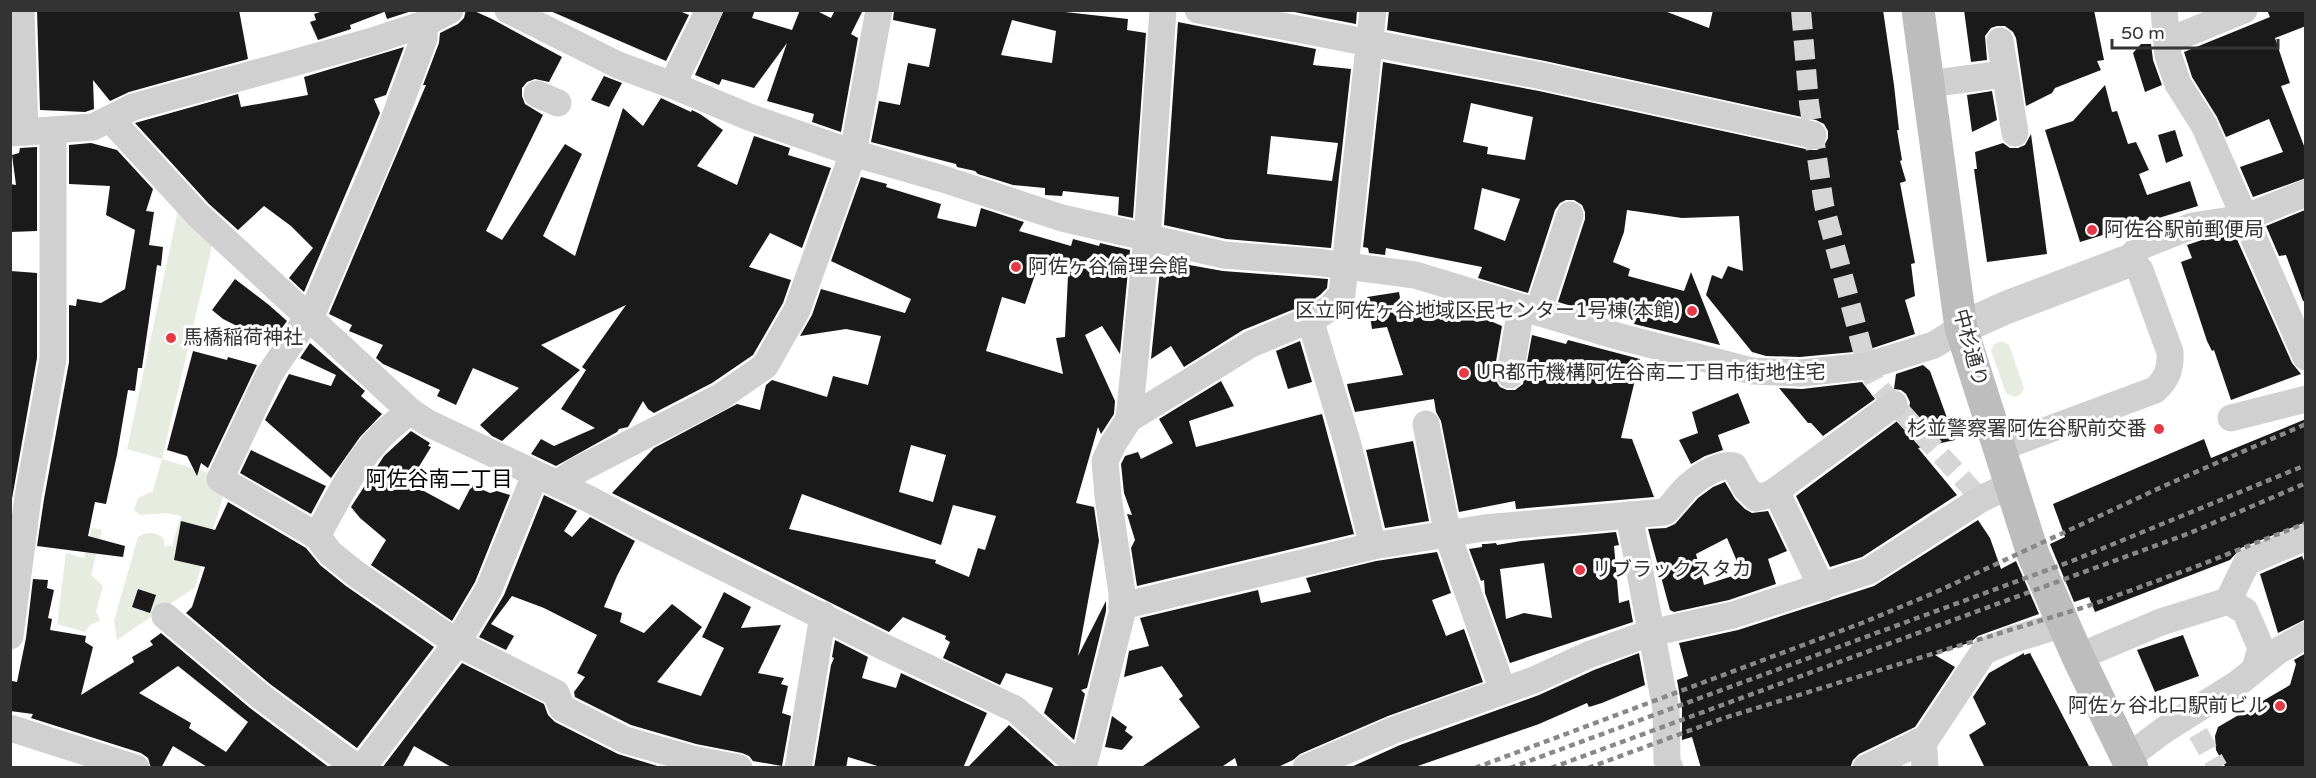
<svg xmlns="http://www.w3.org/2000/svg" width="2316" height="778" font-family="'Varela Round','Noto Sans JP',sans-serif">
  <style>
    .green { fill: #e6ecdf }
    .building { fill: #1a1a1a; fill-rule: evenodd }
    .lines { fill: none; stroke-linecap: round; stroke-linejoin: round }
    .pedestrian-tunnel { stroke: #d6d6d6; stroke-width: 20; stroke-dasharray: 20 10; stroke-linecap: butt }
    .minor { stroke: #d0d0d0; stroke-width: 27 }
    .tertiary { stroke: #d0d0d0; stroke-width: 33 }
    .secondary { stroke: #bdbdbd; stroke-width: 33 }
    .rail { stroke: #888; stroke-width: 4.5; stroke-dasharray: 6 4.5; stroke-linecap: butt }
    .poi-dot { fill: #e63946; stroke: #fff; stroke-width: 2 }
    .labels { text-anchor: middle; dominant-baseline: central; stroke-width: 6; stroke-linejoin: round; paint-order: stroke }
    .poi-label { font-size: 20px; fill: #333; stroke: #fff; text-anchor: start }
    .street-label { font-size: 20px; fill: #333; stroke: #fff }
    .neighbourhood-label { font-size: 21px; fill: #000; stroke: #fff }
  </style>
  <rect width="100%" height="100%" fill="#fff"/>
  <!-- green -->
  <g class="green">
    <path d="M 179,206 L 213,242 L 162,459 L 216,475 L 224,494 L 195,587 L 117,640 L 114,621 L 138,537 C 146,532 155,531 163,538 L 165,546 L 172,546 L 181,516 L 166,513 L 140,515 L 134,510 L 138,498 L 153,491 L 162,459 L 127,449 Z"/>
    <polygon points="2002,341 2009,345 2024,388 2021,394 2015,397 2006,393 1991,351 1994,344"/>
    <polygon points="92,528 102,530 91,575 103,586 96,611 100,621 90,625 85,632 57,624 66,553 84,558"/>
  </g>
  <!-- building -->
  <g class="building">
    <polygon points="37,10 239,10 248,59 129,92 110,101 93,80 94,109 85,112 40,110"/>
    <polygon points="326,10 383,10 384,12 350,25 351,29 318,40 310,22 316,20 314,14"/>
    <polygon points="384,10 415,10 387,19"/>
    <polygon points="466,10 472,10 492,19 562,57 549,82 535,79 527,82 522,88 522,96 525,104 543,115 486,231 502,240 565,144 582,154 543,236 575,256 623,108 643,126 661,98 691,112 692,110 700,114 723,130 697,166 737,185 754,136 790,148 788,155 831,168 802,248 770,233 749,267 791,280 783,303 753,355 712,383 654,413 648,409 643,401 628,427 619,429 617,432 556,466 531,454 541,439 554,446 595,428 561,409 586,370 582,367 626,305 541,345 580,370 502,441 492,436 480,425 519,388 473,368 456,405 437,396 440,390 383,364 376,358 383,345 349,331 352,325 329,314 426,85 423,85 439,43 440,33 458,24 464,18"/>
    <polygon points="548,10 677,10 689,15 666,61"/>
    <polygon points="724,10 755,10 752,18 792,30 800,10 815,10 831,18 835,10 863,10 851,34 858,38 841,132 812,122 814,114 767,101 787,43 754,88 722,79 719,85 695,75"/>
    <path d="M 894,10 L 1066,10 L 1065,12 L 1128,19 L 1127,30 L 1146,33 L 1133,218 L 1118,215 L 1119,197 L 1063,191 L 1062,196 L 1045,195 L 1045,188 L 1013,185 L 978,174 L 975,171 L 957,167 L 956,164 L 871,142 L 879,101 L 900,105 L 908,63 L 929,67 L 936,29 L 893,20 ZM 1012,20 L 1056,31 L 1052,63 L 1001,55 Z"/>
    <polygon points="1284,10 1357,10 1356,24"/>
    <path d="M 1389,10 L 1662,10 L 1709,28 L 1713,10 L 1883,10 L 1894,85 L 1899,130 L 1897,130 L 1902,160 L 1900,161 L 1906,181 L 1900,183 L 1915,263 L 1911,264 L 1915,296 L 1905,300 L 1915,334 L 1864,351 L 1800,357 L 1766,356 L 1752,352 L 1706,295 L 1712,275 L 1722,279 L 1728,266 L 1743,271 L 1739,216 L 1682,218 L 1627,210 L 1624,232 L 1613,262 L 1630,269 L 1628,276 L 1684,291 L 1691,272 L 1720,345 L 1634,324 L 1638,314 L 1602,304 L 1598,314 L 1558,302 L 1585,219 L 1585,212 L 1582,205 L 1574,200 L 1566,200 L 1560,203 L 1555,210 L 1528,293 L 1478,278 L 1482,267 L 1386,248 L 1385,255 L 1369,253 L 1368,248 L 1363,247 L 1383,62 L 1539,91 L 1810,150 L 1817,150 L 1824,146 L 1828,138 L 1828,131 L 1824,124 L 1816,120 L 1545,61 L 1387,30 ZM 1471,103 L 1533,117 L 1525,160 L 1487,154 L 1488,147 L 1463,142 ZM 1482,188 L 1520,199 L 1505,241 L 1474,229 Z"/>
    <polygon points="1964,10 2094,10 2104,60 2097,61 2101,70 2055,88 2052,93 2026,106 2016,38 2013,32 2005,26 1997,26 1991,28 1985,36 1987,60 1971,62"/>
    <polygon points="2267,10 2306,10 2306,26 2275,38 2290,83 2281,86 2306,151 2306,178 2253,197 2240,167 2283,152 2269,119 2226,137 2217,117 2192,77 2184,52 2270,17"/>
    <path d="M 1178,22 L 1316,49 L 1313,65 L 1351,69 L 1331,248 L 1226,239 L 1164,225 ZM 1271,136 L 1338,143 L 1332,181 L 1267,174 Z"/>
    <polygon points="2141,44 2151,44 2153,60 2162,85 2145,92 2133,53"/>
    <polygon points="404,47 386,95 374,99 380,113 304,292 289,278 313,248 291,226 264,206 238,230 209,204 135,123 238,94 241,107 308,95 304,77"/>
    <polygon points="604,76 622,83 609,107 591,100"/>
    <polygon points="2105,85 2112,112 2117,111 2128,144 2136,142 2149,170 2139,174 2147,195 2190,181 2198,206 2080,242 2045,130 2073,121"/>
    <polygon points="1992,91 1997,120 1972,132 1967,95"/>
    <polygon points="2175,130 2183,156 2166,163 2158,135"/>
    <polygon points="2031,134 2047,254 1987,262 1974,169 1977,169 1975,152 2003,143 2010,148 2018,148 2025,145"/>
    <polygon points="91,143 117,150 153,189 146,211 154,212 149,245 163,247 161,266 157,265 142,368 138,368 135,391 128,390 117,455 106,504 95,502 88,536 125,546 123,557 37,546 44,499 69,362 69,305 76,306 77,299 101,303 125,289 135,230 106,215 110,186 69,184 69,145"/>
    <polygon points="37,147 37,231 10,232 10,184 16,185 12,155 19,153 20,148"/>
    <path d="M 861,177 L 887,184 L 886,187 L 941,204 L 937,218 L 976,227 L 981,208 L 1024,222 L 1019,231 L 1071,246 L 1073,239 L 1099,246 L 1100,243 L 1130,250 L 1120,354 L 1102,326 L 1085,335 L 1115,401 L 1114,414 L 1101,434 L 1098,427 L 1076,503 L 1094,507 L 1099,541 L 1078,656 L 1106,601 L 1106,611 L 1087,688 L 1081,690 L 1085,694 L 1074,740 L 1044,713 L 1053,688 L 1006,673 L 1000,685 L 943,658 L 950,642 L 945,639 L 946,636 L 903,617 L 889,632 L 612,493 L 654,448 L 737,404 L 760,410 L 766,385 L 772,380 L 827,397 L 833,376 L 868,385 L 881,336 L 846,329 L 800,336 L 812,315 L 821,289 L 905,313 L 911,299 L 831,261 ZM 1037,269 L 1068,276 L 1065,337 L 1056,338 L 1063,374 L 986,351 L 1002,297 L 1025,304 ZM 911,445 L 946,455 L 933,502 L 899,492 ZM 802,494 L 941,545 L 953,505 L 996,516 L 985,550 L 978,548 L 969,577 L 935,563 L 936,560 L 789,529 Z"/>
    <polygon points="2305,210 2306,301 2303,301 2286,255 2279,256 2266,226"/>
    <polygon points="2235,235 2292,363 2301,374 2231,400 2214,350 2212,351 2207,341 2181,262 2192,258 2187,245 2202,240"/>
    <polygon points="1161,260 1223,271 1328,279 1327,288 1320,295 1309,303 1243,330 1184,367 1171,346 1151,359"/>
    <polygon points="11,271 37,273 37,358 10,510"/>
    <polygon points="235,279 269,305 287,321 271,343 223,319 212,310"/>
    <polygon points="1399,292 1401,304 1440,299 1486,313 1488,320 1502,326 1494,373 1496,381 1500,387 1507,390 1515,390 1523,384 1532,335 1566,344 1568,340 1640,359 1621,438 1632,439 1654,497 1516,509 1515,501 1459,512 1441,421 1436,412 1434,399 1355,412 1348,389 1347,384 1403,375 1387,327 1372,329 1367,297"/>
    <polygon points="1300,341 1312,382 1288,389 1276,351"/>
    <polygon points="310,343 365,391 361,396 382,414 360,437 331,478 265,420 289,374 331,386 336,375 300,358"/>
    <polygon points="193,351 227,360 228,357 257,365 208,468 201,463 197,476 187,456 167,450"/>
    <polygon points="1923,365 1930,371 1955,440 1918,448 1957,495 1862,557 1830,567 1796,496 1904,416 1909,410 1910,402 1906,394 1901,390 1894,389 1896,374"/>
    <polygon points="1221,381 1234,406 1189,421 1196,447 1322,414 1354,534 1137,586 1131,548 1135,540 1127,514 1132,515 1124,493 1121,464 1125,456 1138,452 1141,459 1173,443 1159,419"/>
    <polygon points="1862,382 1875,399 1823,436 1811,423 1808,423 1779,388 1802,389"/>
    <polygon points="1738,393 1750,423 1718,435 1723,450 1705,456 1691,464 1679,440 1698,433 1692,412"/>
    <polygon points="2306,419 2306,522 2241,548 2230,560 2095,612 2089,597 2074,602 2050,544 2065,537 2053,504 2204,439 2211,458"/>
    <polygon points="411,431 430,443 428,446 431,447 409,483 459,510 472,485 490,493 497,491 510,495 475,582 452,621 371,565 386,540 360,518 351,507 384,456"/>
    <polygon points="1413,441 1429,521 1385,528 1366,450"/>
    <polygon points="251,450 326,486 311,514 240,473"/>
    <path d="M 1725,482 L 1735,499 L 1745,509 L 1752,513 L 1768,511 L 1787,551 L 1768,559 L 1776,584 L 1729,600 L 1674,612 L 1670,610 L 1648,529 L 1666,528 L 1675,524 L 1698,498 L 1713,487 ZM 1727,538 L 1742,573 L 1704,585 L 1696,554 Z"/>
    <polygon points="544,495 577,511 564,531 572,537 590,517 635,541 617,576 604,607 622,613 620,622 644,633 672,604 702,627 657,682 701,696 724,648 702,637 724,592 751,607 741,628 781,625 758,673 784,678 781,684 788,686 782,713 791,716 782,766 753,761 749,756 742,753 696,744 631,725 575,697 574,692 585,677 577,673 597,635 544,608 512,596 491,624 514,636 506,650 479,637 504,595"/>
    <polygon points="228,502 306,548 320,565 346,586 434,647 357,748 270,684 186,613 192,607 205,567 174,560 181,521 215,530"/>
    <polygon points="1978,520 1990,538 2001,569 2016,561 2039,614 1978,636 1971,642 1935,655 1955,667 1915,727 1859,754 1853,760 1850,768 1701,768 1692,737 1682,740 1682,709 1677,680 1688,676 1679,643 1738,630 1874,586"/>
    <path d="M 1616,532 L 1619,545 L 1614,546 L 1619,603 L 1629,600 L 1633,622 L 1510,663 L 1485,593 L 1484,580 L 1481,581 L 1469,549 L 1482,547 L 1482,544 L 1486,544 L 1496,543 L 1497,545 L 1521,541 ZM 1544,563 L 1552,618 L 1524,613 L 1506,619 L 1500,569 Z"/>
    <polygon points="1437,552 1451,593 1432,600 1446,636 1464,629 1483,682 1388,716 1300,754 1293,760 1276,768 1238,768 1235,758 1220,768 1140,768 1200,727 1179,699 1183,696 1162,666 1124,677 1129,651 1149,646 1140,618 1258,590 1261,603 1311,592 1306,578 1376,561"/>
    <polygon points="2302,556 2306,565 2306,619 2278,633 2260,574"/>
    <path d="M 33,579 L 48,580 L 47,588 L 54,590 L 48,618 L 52,619 L 50,630 L 86,636 L 85,642 L 93,647 L 81,695 L 134,662 L 132,657 L 153,645 L 150,641 L 161,633 L 250,708 L 330,768 L 209,768 L 173,746 L 161,768 L 151,768 L 148,758 L 141,753 L 31,718 L 33,714 L 10,711 L 12,681 L 17,682 L 26,638 ZM 178,666 L 248,722 L 226,752 L 189,728 L 191,723 L 139,693 Z"/>
    <polygon points="138,589 156,595 150,613 132,607"/>
    <polygon points="2183,635 2199,676 2155,692 2137,650"/>
    <polygon points="835,640 868,657 862,678 896,688 901,673 987,713 963,768 884,768 848,757 846,768 814,768 831,665 834,658 832,657"/>
    <polygon points="1639,653 1645,685 1602,703 1589,707 1587,703 1539,724 1412,768 1349,768 1400,745 1539,695 1594,670"/>
    <polygon points="2024,653 2024,655 2030,653 2090,768 1985,768 1969,735 1986,724 1973,697 1989,673"/>
    <polygon points="2306,653 2306,768 2226,768 2216,750 2215,736 2218,727 2290,685 2296,664 2294,660"/>
    <polygon points="462,663 544,704 548,715 555,722 618,754 664,768 453,768 414,746 402,768 382,768"/>
    <polygon points="1112,716 1127,727 1125,731 1133,737 1122,750 1105,747"/>
    <polygon points="1009,725 1057,768 967,768"/>
  </g>
  <g class="lines">
    <!-- pedestrian-tunnel -->
    <g class="pedestrian-tunnel">
      <polyline points="1801,10 1809,103 1824,205 1867,366 1875,382 1894,404 1981,499"/>
      <polyline points="2198,733 2218,768"/>
    </g>
    <!-- minor -->
    <g class="minor">
      <polyline points="21,10 25,132"/>
      <polyline points="508,10 618,65 672,85 749,117 853,153 943,179 1062,218 1224,255 1316,262 1415,275 1617,336 1752,371 1801,373 1867,366 1934,345 1961,328"/>
      <polyline points="1198,10 1542,76 1813,135"/>
      <polyline points="2164,10 2168,55 2178,84 2204,125 2306,357"/>
      <polyline points="424,24 424,38 388,136 315,307 269,375 220,479 317,536 330,553 356,574 457,643 556,693 562,708 625,740 692,759 739,768"/>
      <polyline points="2000,41 2015,133"/>
      <polyline points="2168,41 2244,10"/>
      <polyline points="1928,84 2004,74"/>
      <polyline points="672,85 709,10"/>
      <polyline points="537,94 558,103"/>
      <polyline points="111,120 198,215 410,411 428,423 589,499 648,530 886,648 1015,709 1081,768"/>
      <polyline points="10,133 93,127 133,107 369,42 424,24 450,10"/>
      <polyline points="2126,262 2141,246 2192,226 2244,218 2306,193"/>
      <polyline points="1538,312 1570,215"/>
      <polyline points="1310,319 1348,445 1373,546"/>
      <polyline points="1510,375 1521,307"/>
      <polyline points="2231,418 2306,399"/>
      <polyline points="1129,419 1147,238 1163,10"/>
      <polyline points="1426,424 1448,536 1503,691"/>
      <path d="M 1999,448 L 2155,390 C 2167,379 2171,369 2170,352 L 2140,270 L 2134,264 L 2126,262"/>
      <polyline points="557,484 576,471 720,397 765,366 797,310 853,153 879,10"/>
      <polyline points="1776,491 1822,588"/>
      <polyline points="1629,515 1666,709 1667,761 1670,768"/>
      <path d="M 317,536 C 336,502 354,464 382,435 C 390,427 400,419 410,411"/>
      <polyline points="2228,601 2247,562 2306,537"/>
      <path d="M 1122,606 L 1373,546 L 1484,528 L 1665,512 C 1674,504 1682,490 1691,484 C 1701,475 1721,463 1734,466 L 1746,488 L 1756,498 L 1771,494 L 1894,404"/>
      <polyline points="165,616 260,696 357,768"/>
      <polyline points="10,636 28,497 53,359 53,130"/>
      <polyline points="2078,657 2161,622 2228,601 2245,611 2261,648 2255,669"/>
      <polyline points="10,728 136,768"/>
      <polyline points="1918,742 1924,751 1925,768"/>
      <polyline points="2127,758 2164,730 2237,684 2278,651 2306,635"/>
      <polyline points="362,768 457,643 489,589 535,475"/>
      <polyline points="798,768 823,615"/>
      <polyline points="1083,768 1122,613 1122,593 1108,496 1105,461 1113,444 1129,419 1251,344 1316,317 1331,307 1342,294 1373,10"/>
      <polyline points="1306,768 1394,730 1534,680 1588,655 1650,633 1733,615 1869,571 1981,499 2010,485"/>
      <polyline points="1866,768 1926,739 1984,651 2011,640 2063,624"/>
    </g>
    <!-- tertiary -->
    <polyline class="tertiary" points="1961,328 2005,308 2126,262"/>
    <!-- secondary -->
    <polyline class="secondary" points="1918,10 1961,328 2033,554 2078,657 2132,768"/>
    <!-- rail -->
    <g class="rail">
      <polyline points="1475,768 1862,623 1934,593 2166,485 2306,424"/>
      <polyline points="1510,768 2072,561 2306,465"/>
      <polyline points="1551,768 2190,533 2306,483"/>
      <polyline points="1588,768 1721,719 2088,606 2195,567 2306,523"/>
    </g>
  </g>
  <!-- markers -->
  <g class="poi-dot">
    <circle cx="2092" cy="230" r="6"/>
    <circle cx="1016" cy="267" r="6"/>
    <circle cx="1692" cy="311" r="6"/>
    <circle cx="171" cy="338" r="6"/>
    <circle cx="1464" cy="373" r="6"/>
    <circle cx="2159" cy="429" r="6"/>
    <circle cx="1580" cy="570" r="6"/>
    <circle cx="2280" cy="706" r="6"/>
  </g>
  <g class="labels">
    <!-- poi labels -->
    <g class="poi-label">
      <text x="2104" y="230">阿佐谷駅前郵便局</text>
      <text x="1028" y="267">阿佐ヶ谷倫理会館</text>
      <text x="1680" y="311" text-anchor="end">区立阿佐ヶ谷地域区民センター1号棟(本館)</text>
      <text x="183" y="338">馬橋稲荷神社</text>
      <text x="1476" y="373">UR都市機構阿佐谷南二丁目市街地住宅</text>
      <text x="2147" y="429" text-anchor="end">杉並警察署阿佐谷駅前交番</text>
      <text x="1592" y="570">リブラックスタカ</text>
      <text x="2268" y="706" text-anchor="end">阿佐ヶ谷北口駅前ビル</text>
    </g>
    <!-- street labels -->
    <g class="street-label">
      <text transform="translate(1970 348) rotate(75)">中杉通り</text>
    </g>
    <!-- neighbourhood labels -->
    <g class="neighbourhood-label">
      <text x="439" y="479">阿佐谷南二丁目</text>
    </g>
  </g>
  <!-- border -->
  <rect width="2316" height="778" fill="none" stroke="#333333" stroke-width="24"/>
  <!-- scale -->
  <path d="M2112 39v9h166v-9" fill="none" stroke="#333333" stroke-width="3"/>
  <text x="2121" y="39" font-size="18" fill="#333333" stroke="#ffffff" stroke-width="4.5" paint-order="stroke">50 m</text>
</svg>
